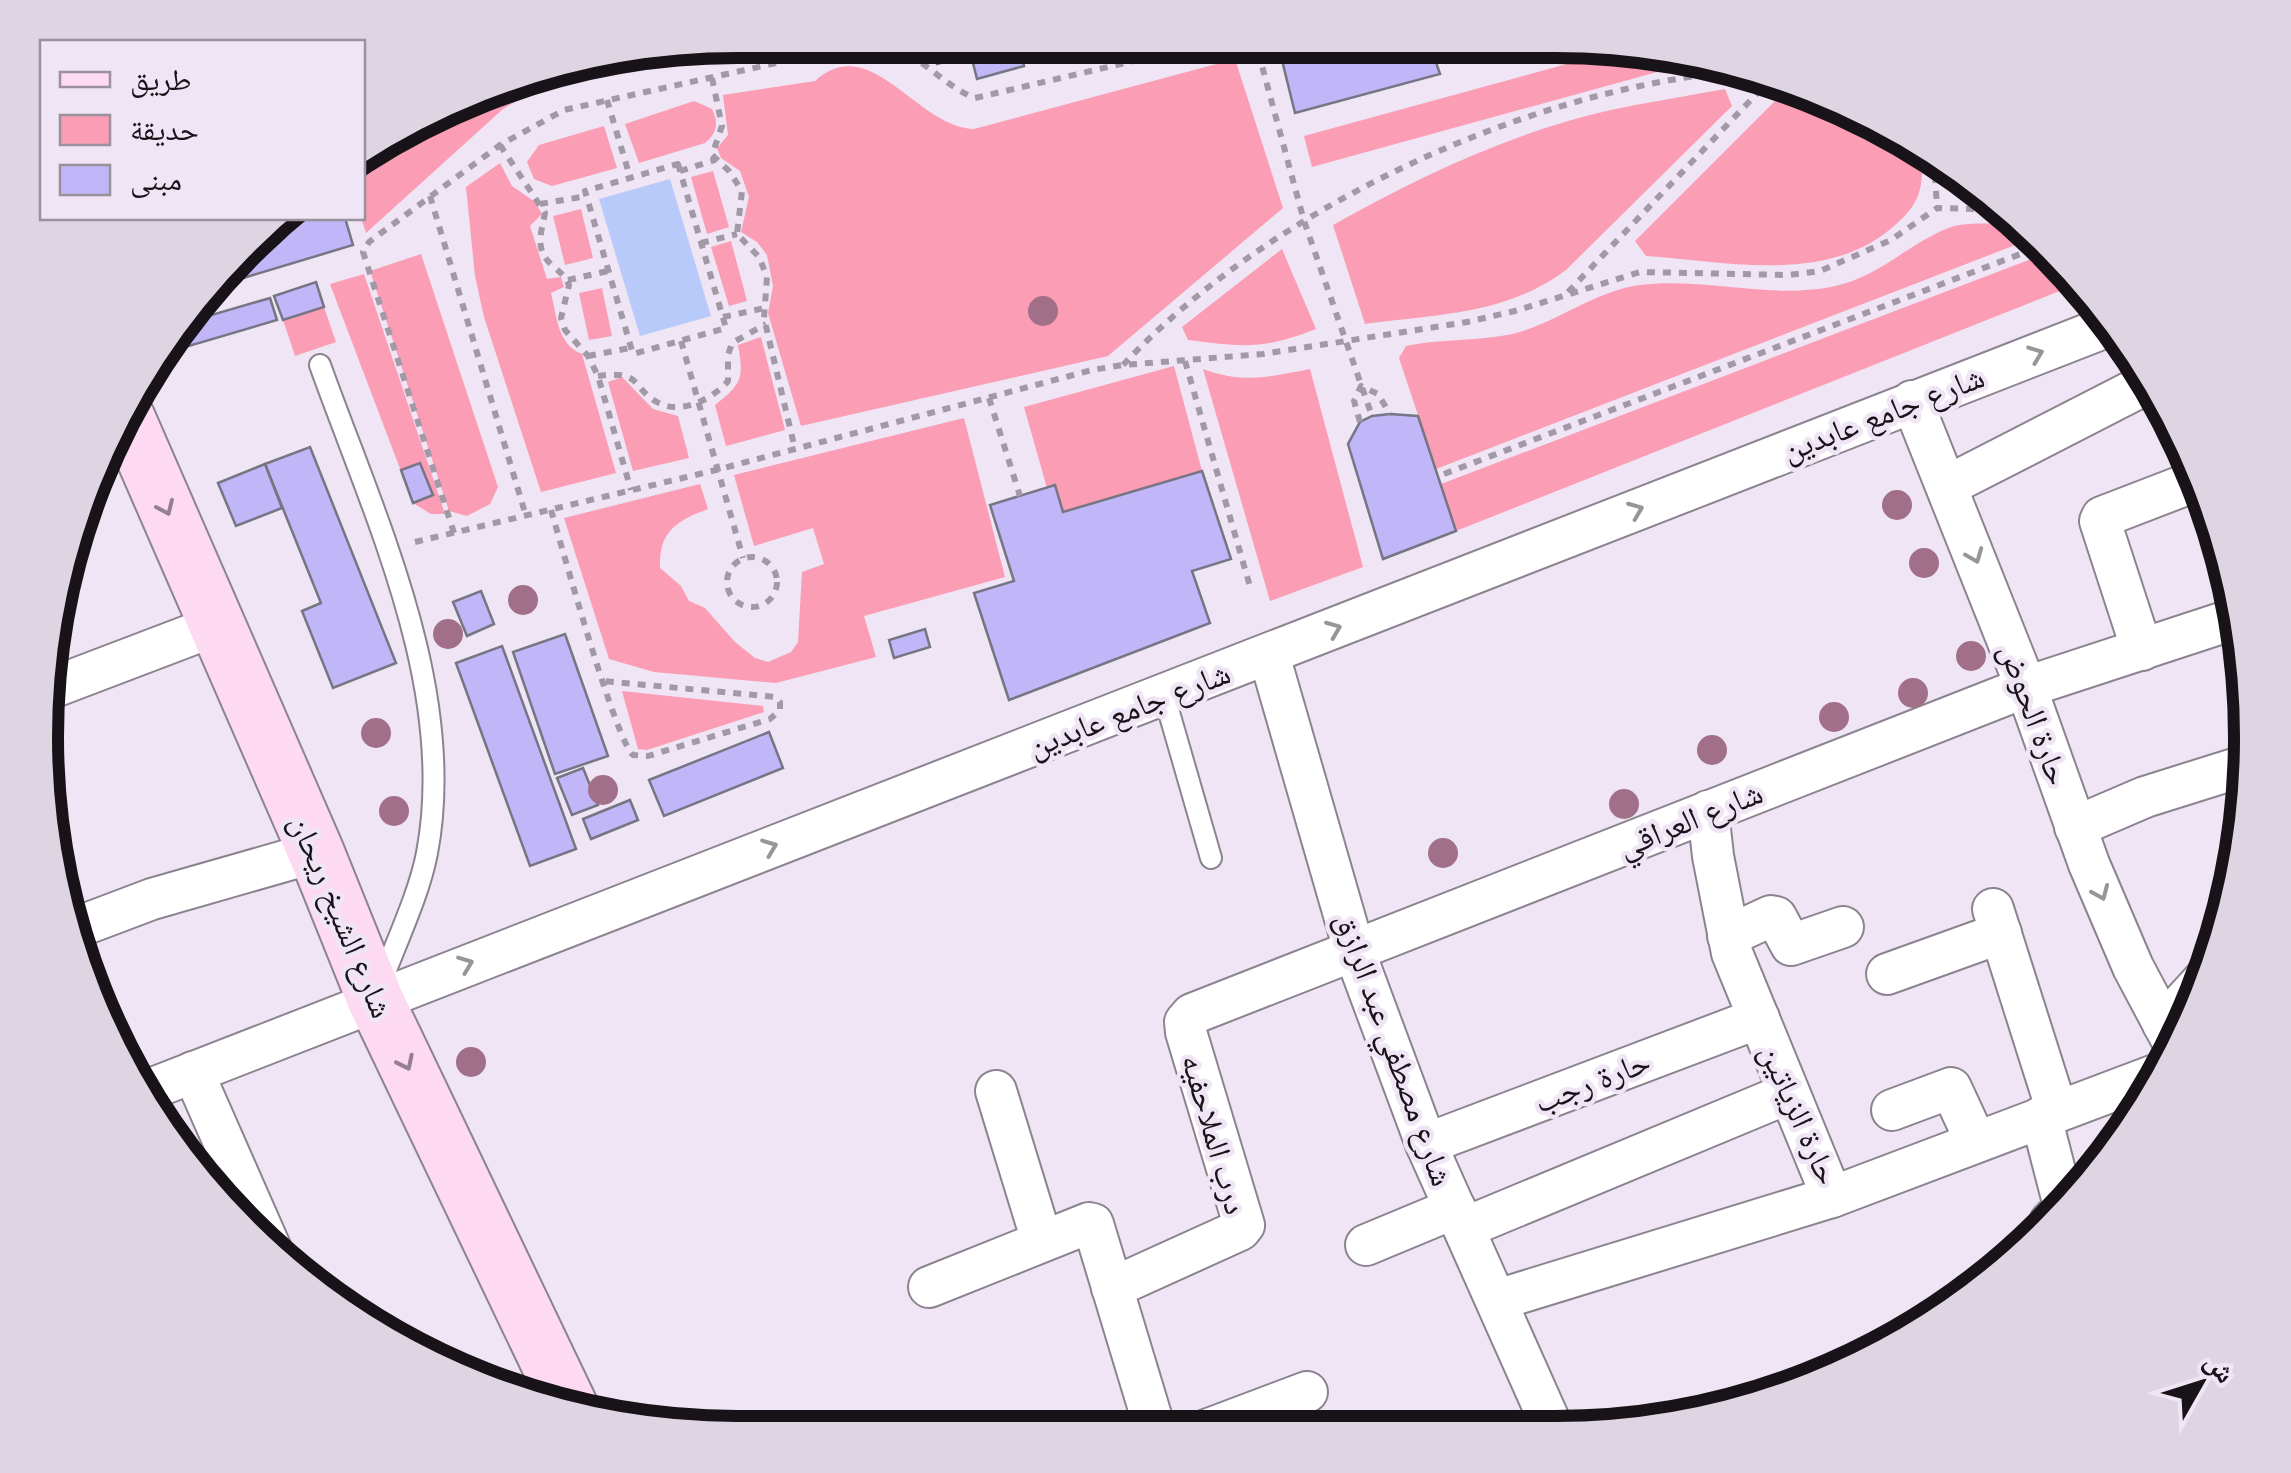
<svg xmlns="http://www.w3.org/2000/svg" width="2291" height="1473" font-family="Raleway,'Noto Naskh Arabic',sans-serif">
  <style>
    .green { fill: #fb9db4 }
    .water { fill: #b7cafa }
    .building { fill: #c1b6f8; stroke: #767583; stroke-width: 2.5 }
    .lines { fill: none; stroke-linecap: round; stroke-linejoin: round }
    .lane-casing { stroke: #8c8390; stroke-width: 24 }
    .street-casing { stroke: #8c8390; stroke-width: 44 }
    .secondary-casing { stroke: #8c8390; stroke-width: 59 }
    .path { stroke: #a199a5; stroke-width: 6; stroke-dasharray: 8 8; stroke-linecap: butt }
    .lane { stroke: #fff; stroke-width: 20 }
    .street { stroke: #fff; stroke-width: 40 }
    .secondary { stroke: #fdd9f2; stroke-width: 55 }
    .tree { fill: #a16f87 }
    .oneway { stroke: #979597 }
    .oneway2 { stroke: #968090 }
    .labels { text-anchor: middle; dominant-baseline: central; stroke-width: 9; stroke-linejoin: round; paint-order: stroke }
    .street-label { font-size: 32px; fill: #171318; stroke: #efe5f4 }
    .rim { fill: none; stroke: #171318; stroke-width: 12 }
  </style>
  <rect width="100%" height="100%" fill="#efe5f4"/>
  <!-- green -->
  <g class="green">
    <polygon points="1633,46 1646,46 1697,61 1312,167 1304,136"/>
    <path d="M 1235,59 L 1283,208 L 1108,356 L 801,426 L 768,313 L 773,286 L 767,255 L 757,242 L 741,232 L 749,197 L 740,171 L 721,158 L 717,148 L 728,135 L 723,95 L 815,81 C 871,30 917,128 974,129 Z"/>
    <polygon points="570,67 573,78 542,86 503,109 366,233 361,218 363,151 513,77"/>
    <path d="M 1725,89 L 1732,106 L 1566,270 C 1506,315 1438,314 1365,324 L 1333,225 C 1420,176 1513,132 1611,110 C 1649,102 1687,96 1725,89 Z"/>
    <path d="M 1787,89 L 1862,112 L 1921,151 C 1925,191 1919,206 1888,231 C 1822,284 1722,261 1646,256 L 1635,241 Z"/>
    <path d="M 694,101 L 712,109 C 719,123 717,133 705,143 L 639,163 L 625,124 Z"/>
    <polygon points="604,126 617,168 552,186 534,179 527,162 539,145"/>
    <path d="M 500,163 L 512,186 L 535,202 L 542,214 L 530,226 L 547,279 L 561,277 L 564,287 L 551,293 C 557,316 557,344 582,354 L 616,473 L 541,492 L 484,317 L 475,276 L 466,187 Z"/>
    <polygon points="713,171 729,227 707,234 691,177"/>
    <polygon points="581,209 593,258 565,265 553,216"/>
    <path d="M 2021,221 L 2036,237 L 1436,469 L 1399,358 L 1406,346 C 1444,338 1483,342 1520,332 C 1562,319 1596,291 1640,285 C 1703,277 1768,299 1831,287 C 1878,278 1905,246 1946,229 C 1969,219 1997,227 2021,221 Z"/>
    <polygon points="731,241 747,301 729,306 711,247"/>
    <path d="M 1282,249 L 1316,329 C 1261,350 1245,347 1188,340 L 1182,327 Z"/>
    <polygon points="2050,252 2080,283 1456,531 1441,484"/>
    <polygon points="421,254 498,487 490,504 467,516 449,511 370,271"/>
    <polygon points="364,274 445,514 431,514 413,503 330,284"/>
    <polygon points="602,288 612,336 589,340 579,293"/>
    <polygon points="324,307 336,342 295,356 283,320"/>
    <path d="M 761,337 L 785,430 L 726,446 L 715,405 C 742,384 744,378 738,345 Z"/>
    <polygon points="1174,366 1202,471 1063,512 1056,486 1047,488 1024,407"/>
    <path d="M 1203,369 C 1243,384 1269,377 1310,369 L 1363,567 L 1270,601 Z"/>
    <polygon points="622,377 653,409 678,416 689,458 633,471 608,382"/>
    <path d="M 964,418 L 1005,577 L 864,616 L 876,657 L 776,683 L 654,672 L 609,659 L 564,518 L 700,484 L 708,509 C 676,521 659,531 660,568 L 681,586 L 689,601 L 705,608 L 735,642 L 755,658 L 768,662 L 791,652 L 798,642 L 802,572 L 824,564 L 813,528 L 754,546 L 734,475 Z"/>
    <polygon points="622,691 763,706 764,712 647,750 638,749"/>
  </g>
  <!-- water -->
  <polygon class="water" points="670,179 711,316 640,336 599,199"/>
  <!-- building -->
  <g class="building">
    <polygon points="930,41 1019,42 1024,66 977,79 971,55 937,64"/>
    <polygon points="1278,44 1367,44 1370,53 1402,44 1430,45 1440,74 1295,113"/>
    <polygon points="1489,45 1545,45 1493,60"/>
    <polygon points="285,218 345,218 353,245 210,288"/>
    <polygon points="316,282 324,307 283,320 274,296"/>
    <polygon points="270,298 277,320 182,348 177,325"/>
    <polygon points="1390,414 1418,416 1456,531 1383,559 1348,444 1360,422 1372,416"/>
    <polygon points="310,447 396,663 333,688 302,611 321,603 265,464"/>
    <polygon points="420,463 433,495 413,503 401,470"/>
    <polygon points="265,464 282,508 236,526 218,483"/>
    <polygon points="1202,471 1231,559 1192,571 1210,623 1009,700 974,593 1014,581 990,505 1055,485 1063,512"/>
    <polygon points="481,591 494,624 467,636 453,602"/>
    <polygon points="925,629 930,647 894,658 889,640"/>
    <polygon points="565,634 608,756 555,774 513,652"/>
    <polygon points="502,646 576,849 530,866 456,663"/>
    <polygon points="769,732 783,768 664,816 649,780"/>
    <polygon points="583,768 598,805 572,815 557,778"/>
    <polygon points="630,800 638,820 591,839 583,819"/>
  </g>
  <g class="lines">
    <!-- lane casing -->
    <g class="lane-casing">
      <g id="lane">
        <path d="M 320,365 C 374,516 458,689 427,853 C 419,895 396,942 381,983"/>
        <polyline points="1164,695 1211,858"/>
      </g>
    </g>
    <!-- street casing -->
    <g class="street-casing">
      <g id="street">
        <polyline points="1912,401 2026,687 2089,864 2133,967 2175,1046"/>
        <polyline points="1947,486 2150,382"/>
        <polyline points="2142,650 2100,521 2102,517 2193,482"/>
        <polyline points="1269,655 1355,953 1426,1144 1554,1431"/>
        <polyline points="41,692 217,625"/>
        <polyline points="1708,811 1713,856 1732,953 1832,1197 2163,1072"/>
        <polyline points="2075,827 2145,797 2247,765"/>
        <polyline points="1993,909 2057,1111"/>
        <polyline points="70,930 152,899 316,852"/>
        <polyline points="1728,936 1771,916 1776,917 1791,945 1843,927"/>
        <polyline points="1887,974 2001,933"/>
        <polyline points="2163,1024 2207,976"/>
        <polyline points="193,1072 274,1256"/>
        <polyline points="996,1091 1042,1241"/>
        <polyline points="143,1092 2114,324"/>
        <polyline points="1892,1110 1951,1088 1976,1142"/>
        <polyline points="2041,1117 2063,1202 2062,1210 2050,1222"/>
        <polyline points="1426,1144 1759,1018"/>
        <polyline points="1464,1228 1789,1093"/>
        <polyline points="1366,1245 1455,1208"/>
        <polyline points="929,1287 1089,1223 1093,1224 1155,1429"/>
        <polyline points="1112,1288 1240,1230 1244,1225 1186,1032 1185,1022 1192,1014 2026,687 2237,618"/>
        <polyline points="1497,1300 1832,1197"/>
        <polyline points="1206,1430 1307,1392"/>
      </g>
    </g>
    <!-- secondary casing -->
    <g class="secondary-casing">
      <polyline id="secondary" points="127,418 316,852 375,999 570,1407"/>
    </g>
    <!-- path -->
    <g class="path">
      <polyline points="1243,43 1254,51 1262,66 1304,221 1372,416"/>
      <polyline points="712,78 722,126 712,155 729,171 742,191 737,234 759,257 767,277 764,318 795,449"/>
      <polyline points="607,100 630,177"/>
      <path d="M 500,145 L 545,213 C 541,234 534,250 553,266 C 561,273 565,276 569,285 L 561,318 L 565,330 L 588,356 L 598,376 L 631,490"/>
      <polyline points="1934,159 1937,208"/>
      <polygon points="678,164 726,328 633,354 585,191"/>
      <polyline points="680,171 715,160"/>
      <polyline points="430,196 526,516"/>
      <polyline points="540,204 587,196"/>
      <polyline points="701,243 737,234"/>
      <polyline points="568,280 608,271"/>
      <polyline points="1568,292 1767,83"/>
      <polyline points="723,317 765,308"/>
      <polyline points="681,341 743,558"/>
      <polyline points="588,356 630,348"/>
      <polyline points="1185,361 1251,590"/>
      <path d="M 1123,365 C 1268,210 1520,92 1730,72"/>
      <path d="M 598,376 C 645,369 631,391 661,404 C 683,414 714,398 728,381 L 728,355 L 732,343 L 766,324"/>
      <polyline points="989,398 1020,496"/>
      <polyline points="1360,422 1354,401 1361,386 1378,394 1390,414"/>
      <polyline points="1444,474 2044,245"/>
      <path d="M 551,510 C 562,547 615,739 633,755 L 648,756 L 770,719 L 780,710 L 780,702 L 775,697 L 604,681"/>
      <path d="M 454,533 L 363,252 L 369,242 L 500,145 L 564,110 L 849,47 C 860,46 872,44 882,45 C 919,51 941,85 975,98 L 1211,43"/>
      <polyline points="415,542 716,470 1092,370 1123,365 1263,354 1467,322 1515,311 1640,272 1789,275 1820,271 1891,240 1937,208 2010,210"/>
      <circle cx="752" cy="582" r="25"/>
    </g>
    <!-- lane -->
    <use href="#lane" class="lane"/>
    <!-- street -->
    <use href="#street" class="street"/>
    <!-- secondary -->
    <use href="#secondary" class="secondary"/>
  </g>
  <!-- trees -->
  <g class="tree">
    <circle cx="1043" cy="311" r="15"/>
    <circle cx="1897" cy="505" r="15"/>
    <circle cx="1924" cy="563" r="15"/>
    <circle cx="523" cy="600" r="15"/>
    <circle cx="448" cy="634" r="15"/>
    <circle cx="1971" cy="656" r="15"/>
    <circle cx="1913" cy="693" r="15"/>
    <circle cx="1834" cy="717" r="15"/>
    <circle cx="376" cy="733" r="15"/>
    <circle cx="1712" cy="750" r="15"/>
    <circle cx="603" cy="790" r="15"/>
    <circle cx="1624" cy="804" r="15"/>
    <circle cx="394" cy="811" r="15"/>
    <circle cx="1443" cy="853" r="15"/>
    <circle cx="471" cy="1062" r="15"/>
  </g>
  <!-- one-way arrows -->
  <defs><path id="oneway-chevron" d="M-2-3.5L2.5 0L-2 3.5" fill="none" stroke-width="1.6" stroke-linecap="round" stroke-linejoin="round" transform="scale(2.5)"/></defs>
  <g class="oneway">
    <use href="#oneway-chevron" transform="translate(2036 354) rotate(-21)"/>
    <use href="#oneway-chevron" transform="translate(1636 510) rotate(-22)"/>
    <use href="#oneway-chevron" transform="translate(1975 556) rotate(68)"/>
    <use href="#oneway-chevron" transform="translate(1334 629) rotate(-22)"/>
    <use href="#oneway-chevron" transform="translate(770 847) rotate(-21)"/>
    <use href="#oneway-chevron" transform="translate(2101 893) rotate(67)"/>
    <use href="#oneway-chevron" transform="translate(466 964) rotate(-21)"/>
  </g>
  <g class="oneway2">
    <use href="#oneway-chevron" transform="translate(166 508) rotate(66)"/>
    <use href="#oneway-chevron" transform="translate(406 1063) rotate(64)"/>
  </g>
  <g class="labels">
    <!-- street labels -->
    <g class="street-label">
      <text transform="translate(1883 413) rotate(-21)">شارع جامع عابدين</text>
      <text transform="translate(1129 709) rotate(-21)">شارع جامع عابدين</text>
      <text transform="translate(2035 714) rotate(70)">حارة الحوض</text>
      <text transform="translate(1690 819) rotate(-22)">شارع العراقي</text>
      <text transform="translate(342 916) rotate(67)">شارع الشيخ ريحان</text>
      <text transform="translate(1395 1049) rotate(70)">شارع مصطفي عبد الرازق</text>
      <text transform="translate(1592 1081) rotate(-21)">حارة رجب</text>
      <text transform="translate(1800 1114) rotate(66)">حارة الزياتين</text>
      <text transform="translate(1215 1134) rotate(74)">درب الملاحفيه</text>
    </g>
  </g>
  <!-- crop -->
  <path d="M0 0H2291V1473H0ZM737 58H1555A679 679 0 0 1 2234 737V737A679 679 0 0 1 1555 1416H737A679 679 0 0 1 58 737V737A679 679 0 0 1 737 58Z" fill="#ded4e2" fill-rule="evenodd"/>
  <path class="rim" d="M737 58H1555A679 679 0 0 1 2234 737V737A679 679 0 0 1 1555 1416H737A679 679 0 0 1 58 737V737A679 679 0 0 1 737 58Z"/>
  <!-- legend -->
  <rect x="40" y="40" width="325" height="180" fill="#efe5f4" stroke="#99919c" stroke-width="2.5"/>
  <rect x="60" y="72" width="50" height="15" fill="#fdd9f2" stroke="#99919c" stroke-width="2.5"/>
  <text x="130" y="90" font-size="30" fill="#171318">طريق</text>
  <rect x="60" y="115" width="50" height="30" fill="#fb9db4" stroke="#99919c" stroke-width="2.5"/>
  <text x="130" y="140" font-size="30" fill="#171318">حديقة</text>
  <rect x="60" y="165" width="50" height="30" fill="#c1b6f8" stroke="#99919c" stroke-width="2.5"/>
  <text x="130" y="190" font-size="30" fill="#171318">مبنى</text>
  <!-- north arrow -->
  <g transform="translate(2201 1383) rotate(51)" stroke="#efe5f4" stroke-width="8" paint-order="stroke">
  <path d="M0-8L18 38L0 25L-18 38Z" fill="#171318"/>
  <text y="-15" font-size="28" font-weight="bold" text-anchor="middle" fill="#171318">ش</text>
  </g>
</svg>
